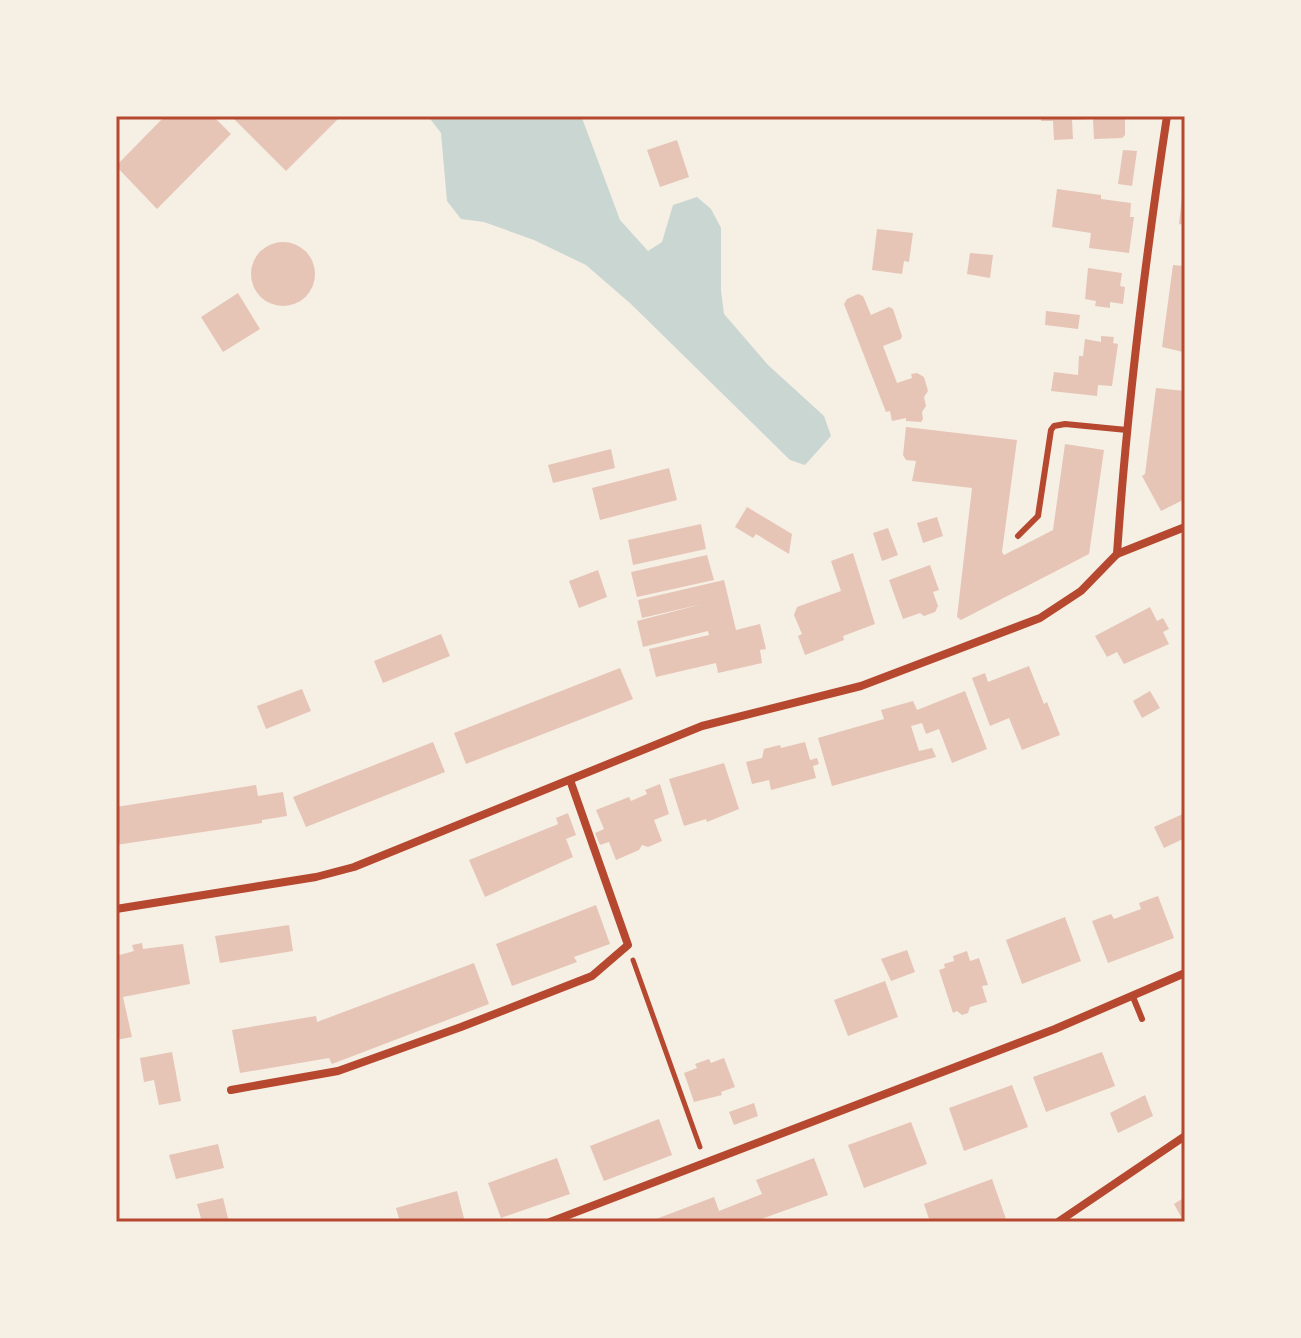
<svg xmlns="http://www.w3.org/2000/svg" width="1301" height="1338" font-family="Mulish,sans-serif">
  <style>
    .water { fill: #c9d6d2 }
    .building { fill: #e6c5b7 }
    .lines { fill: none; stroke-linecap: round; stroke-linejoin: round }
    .path { stroke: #b5482f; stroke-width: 5 }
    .service { stroke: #b5482f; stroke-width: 6 }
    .minor { stroke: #b5482f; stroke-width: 8 }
    .neatline { fill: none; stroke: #b5482f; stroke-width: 3 }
  </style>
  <rect width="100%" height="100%" fill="#f6efe4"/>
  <!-- water -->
  <polygon class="water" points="562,116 582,118 620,220 648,251 662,242 673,205 697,197 711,209 721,228 721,291 724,314 768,365 824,416 831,436 805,465 790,460 631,304 586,265 534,240 484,222 461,219 447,201 441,133 428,116"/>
  <!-- building -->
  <g class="building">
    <polygon points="165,116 213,116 231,134 157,209 116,166"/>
    <polygon points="231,116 341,116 286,171"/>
    <polygon points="1041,116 1125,116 1125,135 1122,138 1094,139 1093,119 1072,120 1073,139 1054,140 1053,121 1041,121"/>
    <polygon points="677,140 689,177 660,187 647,150"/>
    <polygon points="1123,150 1137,151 1132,186 1118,184"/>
    <polygon points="1183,187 1185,187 1185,225 1179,224"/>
    <polygon points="1057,189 1101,195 1101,199 1131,203 1130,217 1134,217 1129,253 1089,248 1091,233 1052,227"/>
    <polygon points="877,229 913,233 909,262 904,261 902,274 872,270"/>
    <circle cx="283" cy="274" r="32"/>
    <polygon points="970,253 993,255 990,278 967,274"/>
    <polygon points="1173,265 1185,266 1185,350 1183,352 1162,347"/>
    <polygon points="1088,268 1122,273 1120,286 1125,287 1123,304 1110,302 1110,308 1095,306 1096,301 1085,299"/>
    <polygon points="238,293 260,329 223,352 201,317"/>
    <polygon points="858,294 863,296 871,315 889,307 893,309 902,336 901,339 883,346 897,383 912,378 911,374 917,373 924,377 928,391 924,397 926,406 922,412 923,419 921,422 906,421 906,418 892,421 890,411 886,412 844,304 847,299"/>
    <polygon points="1046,311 1080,315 1078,329 1045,325"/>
    <polygon points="1101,336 1114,337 1113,343 1118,344 1112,386 1098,385 1097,396 1051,391 1054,372 1078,375 1079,356 1083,356 1085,339 1101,342"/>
    <polygon points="1156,388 1185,391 1183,455 1185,453 1185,499 1161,511 1142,476 1145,474"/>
    <polygon points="906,427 1017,440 1002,552 1004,555 1053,530 1065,444 1104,450 1089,554 961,620 957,617 972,488 912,481 916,461 906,460 903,455"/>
    <polygon points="611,449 615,468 553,483 548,465"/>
    <polygon points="669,468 677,500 600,520 592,488"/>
    <polygon points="747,507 792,534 789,554 756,534 753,538 735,527"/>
    <polygon points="937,517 943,536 923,543 917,523"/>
    <polygon points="701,524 706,549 633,565 628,540"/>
    <polygon points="888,528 898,555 882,561 873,533"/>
    <polygon points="853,553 875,624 843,636 844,640 805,655 798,636 802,634 794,615 797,607 841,591 831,561"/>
    <polygon points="707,555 714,580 637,597 631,572"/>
    <polygon points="930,565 939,590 933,592 938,606 935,612 924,616 920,613 903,619 889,580"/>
    <polygon points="598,570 607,597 579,608 569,581"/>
    <polygon points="724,580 736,630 760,624 766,649 760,650 762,663 718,673 716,663 656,677 649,649 709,635 708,631 643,647 637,621 702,604 642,618 638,600"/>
    <polygon points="1150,607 1157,621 1163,618 1169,629 1163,632 1169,644 1124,664 1117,652 1107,657 1095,636"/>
    <polygon points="441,634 450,656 383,683 374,661"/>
    <polygon points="1029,666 1044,704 1047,702 1060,735 1022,750 1009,718 990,726 972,678 985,673 988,682"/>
    <polygon points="620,668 633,699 466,764 454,733"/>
    <polygon points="302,689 311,711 266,729 257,706"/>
    <polygon points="965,691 987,749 952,763 939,729 926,734 922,723 911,726 919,751 932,748 936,757 832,786 818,738 884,719 881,710 913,701 917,710"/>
    <polygon points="1150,691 1160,708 1142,718 1133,701"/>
    <polygon points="433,742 445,772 306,827 293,797"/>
    <polygon points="805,742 810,760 817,758 819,764 813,766 816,778 771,790 769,780 752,784 746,762 762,758 764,749 780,745 781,748"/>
    <polygon points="724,763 739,809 707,822 706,819 684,826 669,779"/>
    <polygon points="660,784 669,814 654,820 662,841 648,847 642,845 639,850 616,860 609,842 600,845 595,833 604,829 596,810 629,797 631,801 647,794 645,790"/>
    <polygon points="256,785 258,796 283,792 287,816 262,820 262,823 116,845 116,807"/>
    <polygon points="568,813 576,835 566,839 573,857 485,897 469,860 556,825 558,824 556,818"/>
    <polygon points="1185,813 1185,838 1164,848 1154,827"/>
    <polygon points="1158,896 1174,938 1108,963 1092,921 1111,914 1114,919 1141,909 1139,903"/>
    <polygon points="596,905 610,944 574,957 577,962 512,986 496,944"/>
    <polygon points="1065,917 1081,961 1022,984 1006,940"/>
    <polygon points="289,925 293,951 220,963 215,936"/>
    <polygon points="142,943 143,949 183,944 190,984 123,997 132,1037 116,1040 116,956 134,951 132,945"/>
    <polygon points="907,950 915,972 891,981 881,959"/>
    <polygon points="967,951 970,961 979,958 988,985 982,986 987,1002 970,1007 968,1013 962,1015 957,1011 953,1013 939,970 945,968 944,964 954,961 953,956"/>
    <polygon points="474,963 489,1004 332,1064 329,1058 240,1073 232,1030 316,1016 317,1022"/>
    <polygon points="885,981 898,1017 848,1036 834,1000"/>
    <polygon points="172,1052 181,1101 159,1105 154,1080 144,1082 140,1058"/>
    <polygon points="1102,1052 1115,1086 1046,1112 1033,1077"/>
    <polygon points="724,1058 735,1087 721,1092 722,1095 694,1102 684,1073 697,1068 695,1064 709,1059 711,1063"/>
    <polygon points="1012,1085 1028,1127 964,1151 949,1108"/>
    <polygon points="1145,1095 1153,1116 1118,1133 1110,1113"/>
    <polygon points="754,1103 758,1116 734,1125 729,1112"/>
    <polygon points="659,1119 672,1155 604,1181 590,1146"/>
    <polygon points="911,1122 927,1164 864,1188 848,1145"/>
    <polygon points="218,1144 224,1168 176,1179 169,1155"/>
    <polygon points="557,1158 570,1194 501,1218 488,1183"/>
    <polygon points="814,1158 828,1195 753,1222 657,1222 656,1219 714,1197 719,1211 762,1194 756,1180"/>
    <polygon points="992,1179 1006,1219 997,1222 930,1222 924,1204"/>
    <polygon points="457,1191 465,1222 400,1222 396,1208"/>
    <polygon points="1185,1197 1185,1222 1184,1222 1174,1204"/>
    <polygon points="223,1198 229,1222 202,1222 197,1204"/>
  </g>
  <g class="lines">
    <!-- path -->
    <polyline class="path" points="633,960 700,1147"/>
    <!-- service -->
    <g class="service">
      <polyline points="1018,536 1038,516 1051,430 1054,426 1065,424 1127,430"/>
      <polyline points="1133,997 1142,1019"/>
    </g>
    <!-- minor -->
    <g class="minor">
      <path d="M 1117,554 C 1127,407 1145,261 1167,116"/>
      <polyline points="116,909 316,877 354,867 702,726 861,686 1040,618 1081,591 1117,554 1185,527"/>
      <polyline points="231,1090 338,1071 461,1027 592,976 628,945 570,780"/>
      <polyline points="550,1222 1055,1029 1185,973"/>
      <polyline points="1058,1222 1185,1136"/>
    </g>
  </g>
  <!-- border -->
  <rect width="1301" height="1338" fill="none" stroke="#f6efe4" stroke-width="236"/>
  <rect x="118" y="118" width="1065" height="1102" class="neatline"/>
</svg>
